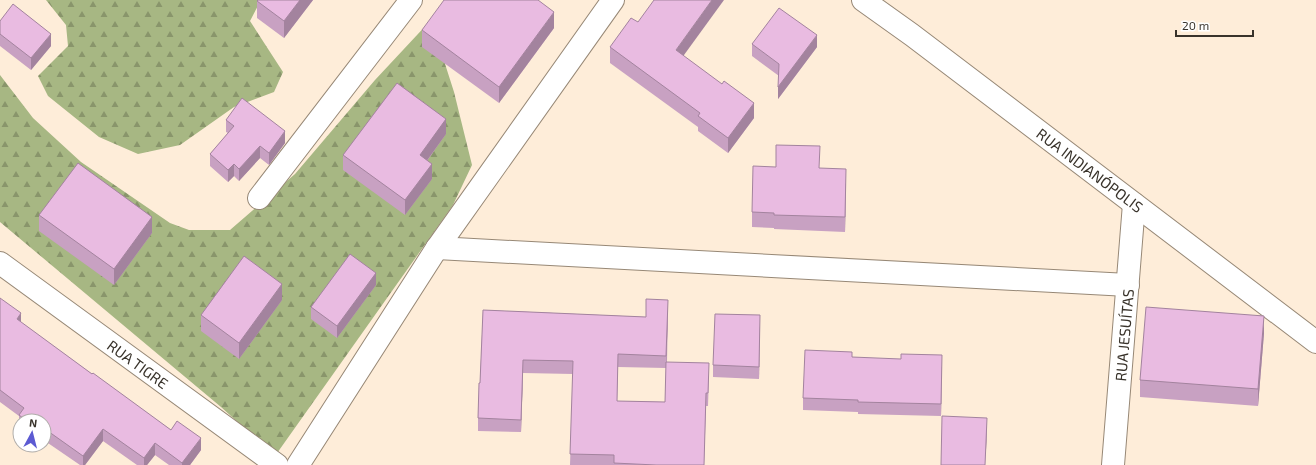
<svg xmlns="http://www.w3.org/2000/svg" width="1316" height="465" font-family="'Exo 2',sans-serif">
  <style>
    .forest { fill: url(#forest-firs) }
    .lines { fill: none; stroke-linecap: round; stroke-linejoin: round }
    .street-casing { stroke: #978876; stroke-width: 24 }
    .secondary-casing { stroke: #978876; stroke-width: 24 }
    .street { stroke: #fff; stroke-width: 22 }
    .secondary { stroke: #fff; stroke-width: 22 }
    .wall { fill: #c8a1c2; fill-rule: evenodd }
    .shaded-wall { fill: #a3839e }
    .building { fill: #e9bbe1; stroke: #a3839e }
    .labels { text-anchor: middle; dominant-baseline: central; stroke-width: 3; stroke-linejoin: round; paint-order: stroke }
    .street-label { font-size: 15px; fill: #39332b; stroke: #fff }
  </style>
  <defs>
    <pattern id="forest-firs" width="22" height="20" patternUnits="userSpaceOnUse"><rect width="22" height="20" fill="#a7b783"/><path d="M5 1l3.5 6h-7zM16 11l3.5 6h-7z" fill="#89956b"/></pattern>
  </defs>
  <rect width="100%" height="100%" fill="#feedd9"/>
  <!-- forest -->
  <g class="forest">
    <polygon points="46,0 261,0 250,21 283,72 274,92 234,107 180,145 138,154 99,137 48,96 38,76 68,46 66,25"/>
    <polygon points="431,20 454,92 472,165 453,205 275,456 221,407 0,222 0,75 33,118 81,162 170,223 189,230 230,230 295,174 375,80"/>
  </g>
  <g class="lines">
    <!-- street casing -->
    <g class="street-casing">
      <g id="street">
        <polyline points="259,198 411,0"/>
        <polyline points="437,248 1128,285"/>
        <polyline points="0,263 277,465"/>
        <polyline points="298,465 437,248 613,0"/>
        <polyline points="1113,465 1134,204"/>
      </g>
    </g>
    <!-- secondary casing -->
    <g class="secondary-casing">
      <polyline id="secondary" points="863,0 912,35 1316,342"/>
    </g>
    <!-- street -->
    <use href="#street" class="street"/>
    <!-- secondary -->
    <use href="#secondary" class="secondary"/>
  </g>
  <!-- wall -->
  <g class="wall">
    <polygon points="258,0 313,0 284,38 257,18 257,1"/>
    <polygon points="0,21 51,46 31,70 0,46"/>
    <polygon points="554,28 499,103 422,47 422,30"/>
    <polygon points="752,44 817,47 778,99 779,76 752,56"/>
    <polygon points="610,47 683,56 754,118 728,153 698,131 698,127 610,63"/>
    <polygon points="226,120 285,143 269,165 260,158 239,181 234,176 228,182 210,166 210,154 228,133 226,132"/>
    <polygon points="446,134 427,161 432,179 405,215 343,170 343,155"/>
    <polygon points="819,168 846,184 845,232 774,229 774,228 752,227 752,212"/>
    <polygon points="39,215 152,233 114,285 39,231"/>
    <polygon points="376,285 337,338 311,319 311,307"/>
    <polygon points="0,298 21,323 92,374 171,430 201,450 190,465 169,465 155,455 147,465 137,465 103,441 85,465 80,465 45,441 44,421 20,421 20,428 19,427 19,416 0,402"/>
    <polygon points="282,300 239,359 201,331 201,315"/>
    <path d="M 483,310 L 646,317 L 668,313 L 667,362 L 709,376 L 708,406 L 706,406 L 704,465 L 570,465 L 573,374 L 523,373 L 521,432 L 478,431 L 478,418 L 480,383 ZM 618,367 L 666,368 L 665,402 L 617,401 Z"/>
    <polygon points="760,327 759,379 713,377 713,365"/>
    <polygon points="1264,333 1258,406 1140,397 1140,380"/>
    <polygon points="852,357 942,367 941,416 858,414 858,412 803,410 803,398"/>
  </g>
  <!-- shaded-wall -->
  <g class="shaded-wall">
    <polygon points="300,0 313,0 284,38 284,21"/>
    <polygon points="712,0 724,0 676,66 676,50"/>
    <polygon points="554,12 554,28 499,103 499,87"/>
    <polygon points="51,34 51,46 31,70 31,58"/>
    <polygon points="817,35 817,47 778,99 778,87"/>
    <polygon points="754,103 754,118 728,153 728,138"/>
    <polygon points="446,119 446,134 420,170 420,155"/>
    <polygon points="285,131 285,143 269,165 269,153"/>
    <polygon points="260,146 260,158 239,181 239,169"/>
    <polygon points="234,164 234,176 228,182 228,170"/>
    <polygon points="432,164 432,179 405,215 405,200"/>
    <polygon points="846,169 846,184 845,232 845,217"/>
    <polygon points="152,217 152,233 114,285 114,269"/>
    <polygon points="376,273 376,285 337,338 337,326"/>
    <polygon points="282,284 282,300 239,359 239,343"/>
    <polygon points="668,300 668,313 666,368 666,356"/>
    <polygon points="21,313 21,325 17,319"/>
    <polygon points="760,315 760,327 759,379 759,367"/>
    <polygon points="1264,316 1264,333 1258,406 1258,389"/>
    <polygon points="942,355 942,367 941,416 941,404"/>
    <polygon points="523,360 523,373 521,432 521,420"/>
    <polygon points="987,418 987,434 985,465"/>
    <polygon points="45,429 45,441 44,442 44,430"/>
    <polygon points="103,429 103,441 85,465 83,465 83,456"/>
    <polygon points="201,438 201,450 190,465 182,465 182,463"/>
    <polygon points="155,443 155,455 147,465 144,465 144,458"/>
  </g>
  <!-- building -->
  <g class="building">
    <polygon points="258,0 300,0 284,21 257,1"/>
    <polygon points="444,0 538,0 554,12 499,87 422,30"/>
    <polygon points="654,0 712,0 676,50 722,84 724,81 754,103 728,138 698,116 700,113 610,47 631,18 638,22"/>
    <polygon points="13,4 51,34 31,58 0,34 0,21"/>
    <polygon points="779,8 817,35 778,87 779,64 752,44"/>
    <polygon points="397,83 446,119 420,155 432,164 405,200 343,155"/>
    <polygon points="242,98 285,131 269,153 260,146 239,169 234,164 228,170 210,154 234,126 226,120"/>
    <polygon points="776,145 820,146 819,168 846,169 845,217 774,215 774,213 752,212 753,166 776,167"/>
    <polygon points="78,163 152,217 114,269 39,215"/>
    <polygon points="350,254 376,273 337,326 311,307"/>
    <polygon points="244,256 282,284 239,343 201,315"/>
    <polygon points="0,298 21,313 17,319 92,374 93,373 171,430 177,421 201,438 182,463 155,443 144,458 103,429 83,456 45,429 44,430 44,421 27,421 19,415 24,408 0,390"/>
    <polygon points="646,299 668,300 666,356 618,354 617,401 665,402 666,362 709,363 708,393 706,393 704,465 656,465 614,463 614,455 570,454 573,361 523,360 521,420 478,418 479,383 480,383 483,310 646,317"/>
    <polygon points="1146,307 1264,316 1258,389 1140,380"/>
    <polygon points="715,314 760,315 759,367 713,365"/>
    <polygon points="805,350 852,352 852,357 901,359 901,354 942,355 941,404 858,402 858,400 803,398"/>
    <polygon points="942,416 987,418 985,465 941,465"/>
  </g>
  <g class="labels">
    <!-- street labels -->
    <g class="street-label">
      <text transform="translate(1090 170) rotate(37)">RUA INDIANÓPOLIS</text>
      <text transform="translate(1124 335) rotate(-85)">RUA JESUÍTAS</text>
      <text transform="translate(138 364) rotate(36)">RUA TIGRE</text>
    </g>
  </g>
  <!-- north arrow -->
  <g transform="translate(32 433) rotate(7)"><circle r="19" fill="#ffffff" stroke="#b0adaa"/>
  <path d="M0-3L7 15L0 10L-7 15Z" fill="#5c5ad2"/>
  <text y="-6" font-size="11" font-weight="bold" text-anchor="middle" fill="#39332b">N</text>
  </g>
  <!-- scale -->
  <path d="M1176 30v6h77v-6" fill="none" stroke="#39332b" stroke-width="2"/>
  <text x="1182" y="30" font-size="12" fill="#39332b" stroke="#ffffff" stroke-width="3" paint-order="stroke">20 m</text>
</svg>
